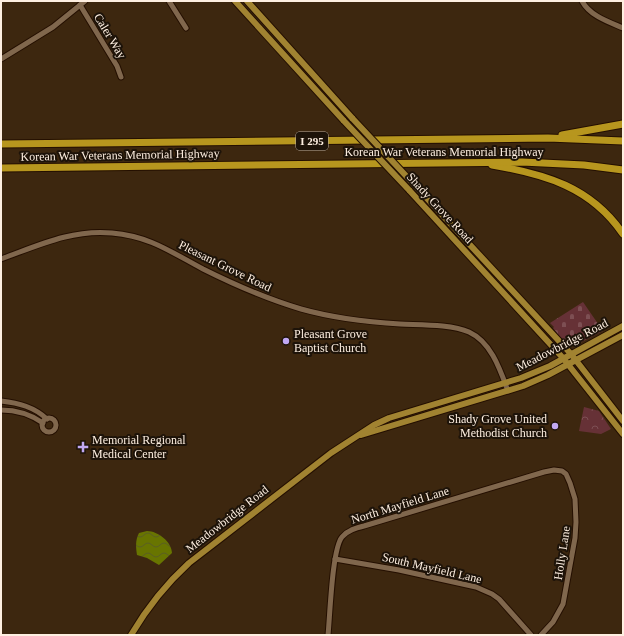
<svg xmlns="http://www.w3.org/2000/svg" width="624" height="636" font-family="Georgia,serif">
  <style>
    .cemetery { fill: url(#cemetery-stones) }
    .park { fill: url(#park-crowns) }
    .water { fill: url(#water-waves) }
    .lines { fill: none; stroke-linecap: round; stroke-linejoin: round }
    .minor-casing { stroke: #240f00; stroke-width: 7 }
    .major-casing { stroke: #240f00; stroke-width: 8 }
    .highway-casing { stroke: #240f00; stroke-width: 9 }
    .minor { stroke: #80674d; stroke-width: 5 }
    .major { stroke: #a18331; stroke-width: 6 }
    .highway { stroke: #b7961e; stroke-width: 7 }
    .major-bridge-casing { stroke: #240f00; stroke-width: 8; stroke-linecap: butt }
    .major-bridge { stroke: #a18331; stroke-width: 6 }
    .poi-dot { fill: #c1a8f3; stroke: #1d1309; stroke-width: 1.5 }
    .labels { text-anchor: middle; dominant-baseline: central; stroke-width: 4; stroke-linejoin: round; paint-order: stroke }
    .shield { fill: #1d1309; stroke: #baada0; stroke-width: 1 }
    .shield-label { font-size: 11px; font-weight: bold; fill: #feefe1 }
    .street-label { font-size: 12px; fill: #feefe1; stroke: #1d1309 }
    .poi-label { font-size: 12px; fill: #feefe1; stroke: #1d1309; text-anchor: start }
  </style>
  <defs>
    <pattern id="cemetery-stones" width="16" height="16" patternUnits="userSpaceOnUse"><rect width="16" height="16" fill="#663136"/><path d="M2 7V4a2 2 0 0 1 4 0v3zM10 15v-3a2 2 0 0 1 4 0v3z" fill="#7d4f53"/></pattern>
    <pattern id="park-crowns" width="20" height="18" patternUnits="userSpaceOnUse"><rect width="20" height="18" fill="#663136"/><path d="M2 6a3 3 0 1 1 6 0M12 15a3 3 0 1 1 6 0" fill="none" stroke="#7d4f53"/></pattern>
    <pattern id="water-waves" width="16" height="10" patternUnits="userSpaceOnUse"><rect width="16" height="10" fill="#687500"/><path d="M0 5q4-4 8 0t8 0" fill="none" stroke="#5a5e22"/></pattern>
  </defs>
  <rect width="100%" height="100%" fill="#3d270f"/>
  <!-- cemetery -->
  <path class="cemetery" d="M 583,302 L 603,331 L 576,345 C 566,347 559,336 553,328 L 554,327 L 550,323 Z"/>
  <!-- park -->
  <polygon class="park" points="584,407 599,411 611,429 601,434 579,431"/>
  <!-- water -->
  <path class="water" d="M 147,531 C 158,531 172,542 172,553 L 159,565 L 147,558 L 137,555 C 136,548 135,540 139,533 Z"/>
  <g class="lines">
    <!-- minor casing -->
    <g class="minor-casing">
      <g id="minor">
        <polyline points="169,1 186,28"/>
        <path d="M 582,1 C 590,16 609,22 623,28"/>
        <polyline points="80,5 117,66 121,77"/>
        <polyline points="1,59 53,27 85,1"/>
        <path d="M 1,259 C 37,246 72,229 112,233 C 149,236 171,252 203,269 C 235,285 267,299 301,309 C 333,318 367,322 400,324 C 420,325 451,324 469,332 C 491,342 500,369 508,391"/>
        <path d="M 1,401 C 19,403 34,407 47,419"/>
        <path d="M 1,410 C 17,410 30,414 43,423"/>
        <circle cx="49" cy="425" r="7"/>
        <polyline points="335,559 399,570 476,587 492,594 499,599 531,635"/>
        <path d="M 328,635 C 330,616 332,549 342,537 C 348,530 356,528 364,526 L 544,472 L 554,470 L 562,471 L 566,474 L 570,483 L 575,499 L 576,522 L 575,538 L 563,604 L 553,622 L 541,635"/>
      </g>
    </g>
    <!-- major casing -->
    <g class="major-casing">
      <g id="major">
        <polyline points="235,1 344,121"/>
        <polyline points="247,1 353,119"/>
        <polyline points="409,190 563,358 623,434"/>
        <polyline points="422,193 571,354 623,421"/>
        <polyline points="361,435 523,386 548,375 623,335"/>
        <path d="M 131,635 C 147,608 166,584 189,563 L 331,453 L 374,425 L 389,418 L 521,378 L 550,366 L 623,326"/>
      </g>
    </g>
    <!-- highway casing -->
    <g class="highway-casing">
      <g id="highway">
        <polyline points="562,135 623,124"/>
        <polyline points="1,144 548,138 623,141"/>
        <path d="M 492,165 C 545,174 591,187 623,234"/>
        <polyline points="1,168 522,162 584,165 623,170"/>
      </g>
    </g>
    <!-- minor -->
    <use href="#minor" class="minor"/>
    <!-- major -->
    <use href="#major" class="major"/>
    <!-- highway -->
    <use href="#highway" class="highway"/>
    <!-- major-bridge casing -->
    <g class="major-bridge-casing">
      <g id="major-bridge">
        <polyline points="353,119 422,193"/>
        <polyline points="344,121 409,190"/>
      </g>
    </g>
    <!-- major-bridge -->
    <use href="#major-bridge" class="major-bridge"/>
  </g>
  <!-- markers -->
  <g class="poi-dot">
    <circle cx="286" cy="341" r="4"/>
    <circle cx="555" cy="426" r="4"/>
    <path d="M81 441h4v4h4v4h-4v4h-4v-4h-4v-4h4z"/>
  </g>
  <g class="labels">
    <!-- shield labels -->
    <rect class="shield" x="296" y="132" width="32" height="18" rx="3"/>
    <g class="shield-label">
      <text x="312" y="141">I 295</text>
    </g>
    <!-- street labels -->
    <g class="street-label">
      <text transform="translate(110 36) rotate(59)">Caler Way</text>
      <text x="444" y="152">Korean War Veterans Memorial Highway</text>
      <text transform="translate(120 155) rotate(-1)">Korean War Veterans Memorial Highway</text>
      <text transform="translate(440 208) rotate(47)">Shady Grove Road</text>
      <text transform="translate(225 266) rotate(26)">Pleasant Grove Road</text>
      <text transform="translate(562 345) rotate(-27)">Meadowbridge Road</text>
      <text transform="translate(400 505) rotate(-17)">North Mayfield Lane</text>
      <text transform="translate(227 519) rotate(-38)">Meadowbridge Road</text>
      <text transform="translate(562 553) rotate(-81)">Holly Lane</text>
      <text transform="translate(432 568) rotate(13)">South Mayfield Lane</text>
    </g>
    <!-- poi labels -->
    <g class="poi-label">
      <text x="294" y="334">Pleasant Grove<tspan x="294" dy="14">Baptist Church</tspan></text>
      <text x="547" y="419" text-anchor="end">Shady Grove United<tspan x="547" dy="14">Methodist Church</tspan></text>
      <text x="92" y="440">Memorial Regional<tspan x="92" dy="14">Medical Center</tspan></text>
    </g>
  </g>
  <!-- border -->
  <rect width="624" height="636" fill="none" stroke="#feefe1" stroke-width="4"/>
</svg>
